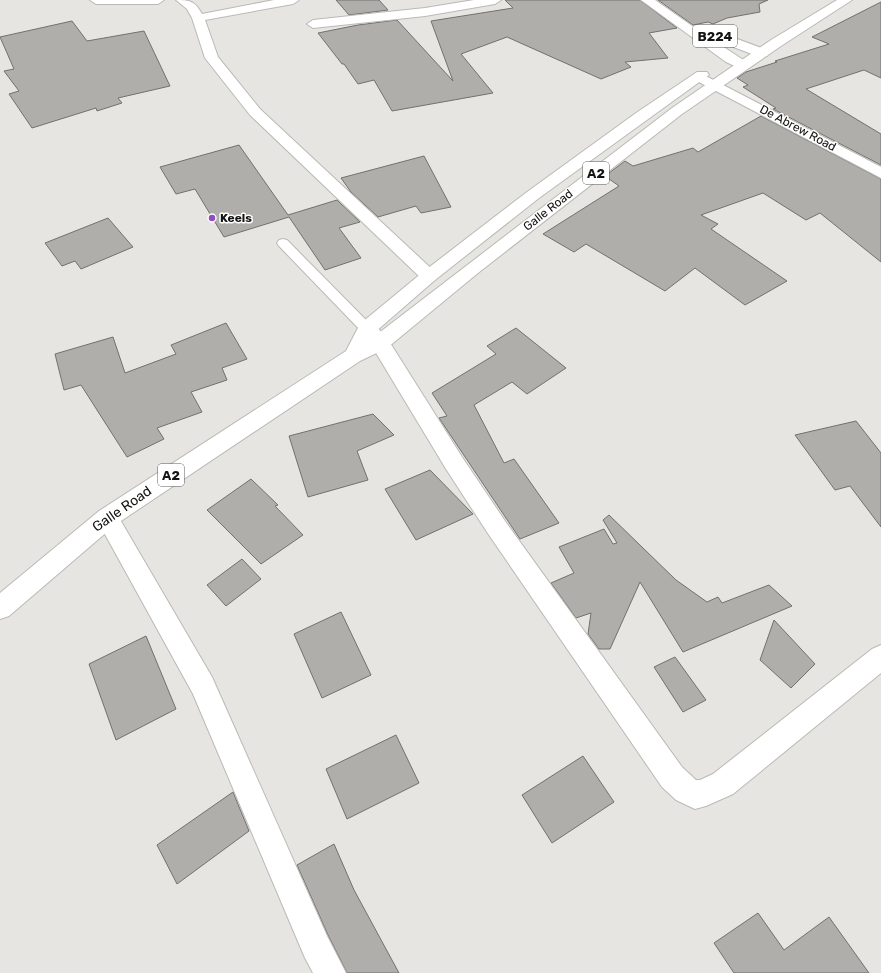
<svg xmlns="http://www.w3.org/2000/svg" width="881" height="973" font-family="Rubik,sans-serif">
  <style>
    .building { fill: #afaeaa; stroke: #72716e }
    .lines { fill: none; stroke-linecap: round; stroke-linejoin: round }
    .lane-casing { stroke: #bab9b5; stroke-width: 2 }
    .street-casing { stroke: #bab9b5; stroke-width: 2 }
    .primary-casing { stroke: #bab9b5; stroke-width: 2 }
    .highway-casing { stroke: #bab9b5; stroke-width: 2 }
    .lane { fill: #fff; fill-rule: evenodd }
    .street { fill: #fff; fill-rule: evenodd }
    .primary { fill: #fff; fill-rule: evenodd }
    .highway { fill: #fff; fill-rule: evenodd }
    .poi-dot { fill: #924cc0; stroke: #fff; stroke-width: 1.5 }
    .labels { text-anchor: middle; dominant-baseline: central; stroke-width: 3; stroke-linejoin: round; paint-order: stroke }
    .far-street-label { font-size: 12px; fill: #141413; stroke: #fff }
    .far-poi-label { font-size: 12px; font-weight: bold; fill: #141413; stroke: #fff; text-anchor: start }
    .shield { fill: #fff; stroke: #5a5a5a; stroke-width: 1 }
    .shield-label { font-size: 13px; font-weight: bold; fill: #141413 }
    .street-label { font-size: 14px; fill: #141413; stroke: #fff }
  </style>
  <rect width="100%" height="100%" fill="#e6e5e1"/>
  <!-- building -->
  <g class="building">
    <polygon points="336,0 379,0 388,10 349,15"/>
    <polygon points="505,0 640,0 677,28 649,33 668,58 625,62 631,67 601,79 507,37 461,54 493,93 392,111 374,80 358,84 344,64 342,64 318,33 358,25 397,20 453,81 431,21 513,8"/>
    <polygon points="658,0 768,0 759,4 760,12 727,18 713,24 708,22 693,25"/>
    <polygon points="881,2 881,78 864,70 806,89 881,134 881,165 773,109 776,108 743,87 748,85 737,78 746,72 777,62 775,61 829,44 812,37"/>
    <polygon points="72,21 87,41 144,31 170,86 118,98 122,103 97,111 96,108 32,128 9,94 19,91 4,71 14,69 0,37"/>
    <polygon points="761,116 881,179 881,262 820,213 806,220 763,193 701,215 718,224 711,229 787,281 745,305 695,268 665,291 586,244 574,252 543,234 619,186 605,176 625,161 633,166 693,148 698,152"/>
    <polygon points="239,145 288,215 337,200 360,222 339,228 361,258 325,270 289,217 224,237 195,189 176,194 160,167"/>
    <polygon points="424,156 451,207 421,213 416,206 378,217 351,192 341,178"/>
    <polygon points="108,218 133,247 81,269 75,261 62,266 45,243"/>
    <polygon points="226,323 247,359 222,368 227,380 191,392 202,412 157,428 164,439 127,457 81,385 64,390 55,354 113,337 125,373 176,354 171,345"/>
    <polygon points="516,328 566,368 527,394 512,382 474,405 504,463 514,459 559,523 520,539 439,418 447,416 432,393 496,354 487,346"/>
    <polygon points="373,414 394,435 357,451 368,480 308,497 289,436"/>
    <polygon points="856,421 881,453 881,527 850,486 835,490 795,435"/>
    <polygon points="430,470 473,514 416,540 385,489"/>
    <polygon points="251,479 278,505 275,506 303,535 261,564 207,510"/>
    <polygon points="609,515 676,580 707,602 718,597 722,603 769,585 792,606 683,652 640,582 610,649 599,649 588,634 591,613 576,618 551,583 574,573 559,547 604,529 613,544 617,543 603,520"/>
    <polygon points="242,559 261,579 226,606 207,585"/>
    <polygon points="341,612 371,675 322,698 294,634"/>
    <polygon points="774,620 815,664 791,688 760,660"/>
    <polygon points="146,636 176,709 116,740 89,664"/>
    <polygon points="675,657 706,700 683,712 654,667"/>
    <polygon points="396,735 419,783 347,819 326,769"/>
    <polygon points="583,756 614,802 552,843 522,795"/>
    <polygon points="233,792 249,831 177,884 157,845"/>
    <polygon points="334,844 354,890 399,973 347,973 328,935 297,865"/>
    <polygon points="758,913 784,950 829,917 869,973 734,973 714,943"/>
  </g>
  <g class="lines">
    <!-- lane casing -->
    <g class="lane-casing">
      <polygon id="lane" points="283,239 287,240 372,326 374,329 372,332 362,332 279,246 277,243 279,240"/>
    </g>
    <!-- street casing -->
    <g class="street-casing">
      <g id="street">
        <polygon points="90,0 164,0 158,4 96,4"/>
        <path d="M 176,0 C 190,0 195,1 202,14 L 274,0 L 299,0 L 293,4 L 205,20 L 218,57 L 260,109 L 435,272 L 438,276 L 435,280 L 429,282 L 423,280 L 250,115 L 205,58 L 192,18 L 187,9 Z"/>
        <polygon points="474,0 501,0 495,4 425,16 313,28 307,24 313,20 425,8"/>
        <polygon points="700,73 881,167 881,178 695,80 693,77 695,74"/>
        <polygon points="367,322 374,324 387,338 462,457 505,521 682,767 696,780 700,780 713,774 872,649 881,645 881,673 733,794 706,806 695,809 676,800 662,787 489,535 446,469 373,348 358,329 360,324"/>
        <polygon points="107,509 115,511 212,677 327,936 346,973 313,973 305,958 193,694 96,518 99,511"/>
      </g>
    </g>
    <!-- primary casing -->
    <g class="primary-casing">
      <polygon id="primary" points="641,0 655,0 702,33 708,29 713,30 767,50 769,53 767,56 757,56 710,38 751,65 749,68 739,68 726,62"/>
    </g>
    <!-- highway casing -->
    <g class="highway-casing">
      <polygon id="highway" points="837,0 852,0 781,46 682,114 478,273 387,348 360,361 115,525 9,616 0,619 0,593 99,511 346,351 360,324 423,272 527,192 636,113 697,72 707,72 709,75 539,198 435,280 374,333 371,339 672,108 771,40"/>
    </g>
    <!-- lane -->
    <use href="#lane" class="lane"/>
    <!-- street -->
    <use href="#street" class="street"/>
    <!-- primary -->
    <use href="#primary" class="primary"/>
    <!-- highway -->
    <use href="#highway" class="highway"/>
  </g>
  <!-- markers -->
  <circle class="poi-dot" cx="212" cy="218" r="4"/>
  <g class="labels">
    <!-- far-street labels -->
    <g class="far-street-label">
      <text transform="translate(798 128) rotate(28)">De Abrew Road</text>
      <text transform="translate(548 210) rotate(-38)">Galle Road</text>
    </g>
    <!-- far-poi labels -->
    <g class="far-poi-label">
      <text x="220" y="218">Keels</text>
    </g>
    <!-- shield labels -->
    <g class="shield">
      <rect x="693" y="25" width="44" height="22" rx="3"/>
      <rect x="583" y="162" width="26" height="22" rx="3"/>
      <rect x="158" y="464" width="26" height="22" rx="3"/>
    </g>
    <g class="shield-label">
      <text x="715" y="36">B224</text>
      <text x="596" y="173">A2</text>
      <text x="171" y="475">A2</text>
    </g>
    <!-- street labels -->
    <g class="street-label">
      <text transform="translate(122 509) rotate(-35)">Galle Road</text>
    </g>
  </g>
</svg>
